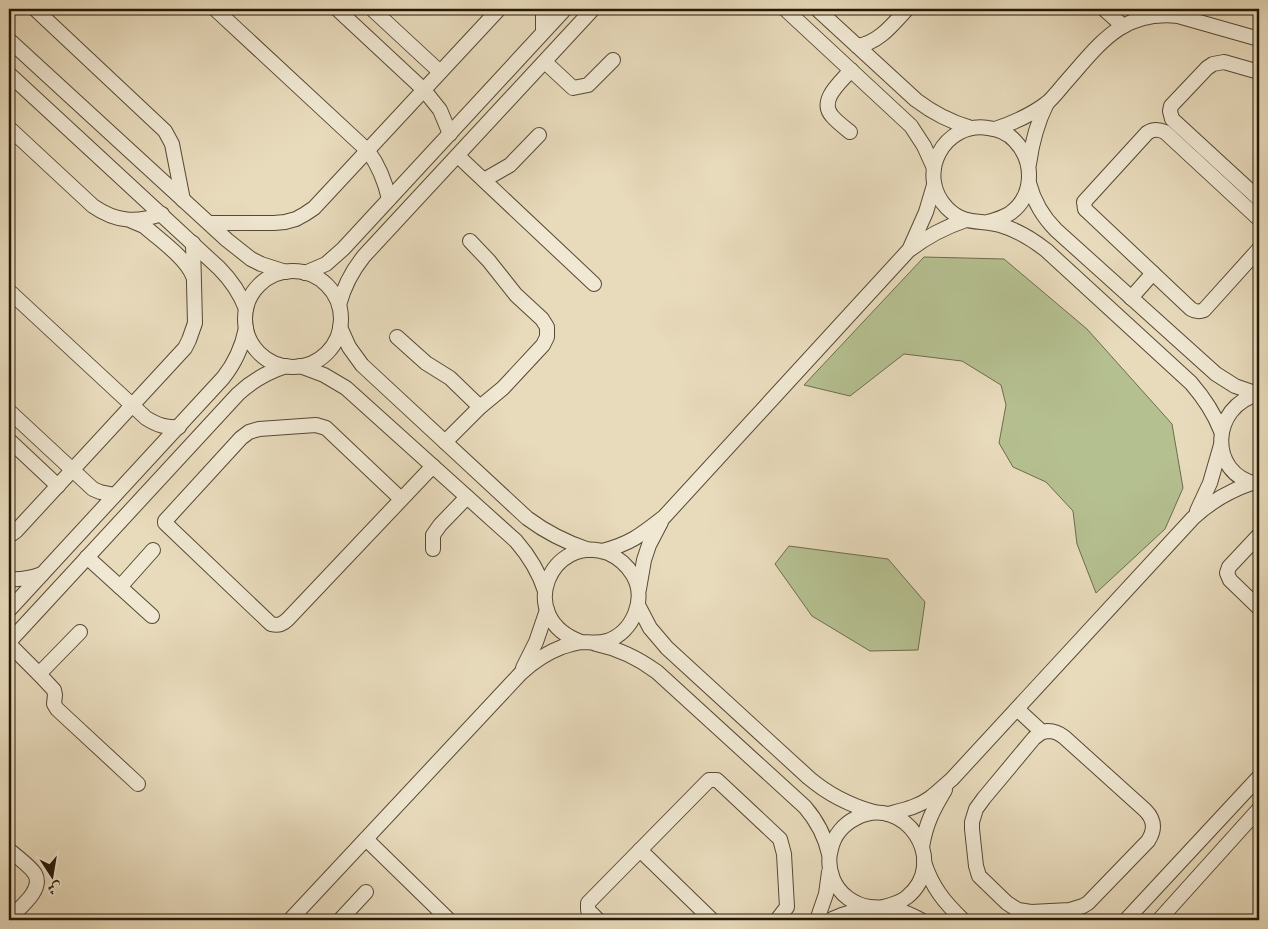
<svg xmlns="http://www.w3.org/2000/svg" width="1268" height="929" font-family="Vollkorn,Amiri,serif">
  <style>
    .grass { fill: #b5c091; stroke: #6d6c4c }
    .lines { fill: none; stroke-linecap: round; stroke-linejoin: round }
    .minor-casing { stroke: #564934; stroke-width: 16 }
    .minor { stroke: #f0e8d3; stroke-width: 14 }
  </style>
  <rect width="100%" height="100%" fill="#e8dbbc"/>
  <filter id="stains"><feTurbulence type="fractalNoise" baseFrequency=".004" numOctaves="4"/><feColorMatrix values="0 0 0 0 .2 0 0 0 0 .09 0 0 0 0 .02 0 0 0 .5 -.17"/></filter>
  <radialGradient id="worn" r=".72"><stop offset=".6" stop-color="#630" stop-opacity="0"/><stop offset="1" stop-color="#630" stop-opacity=".3"/></radialGradient>
  <!-- grass -->
  <g class="grass">
    <polygon points="924,257 1004,259 1087,329 1172,424 1183,488 1165,529 1096,593 1077,544 1073,511 1046,482 1013,467 999,443 1006,405 1001,385 962,361 904,354 850,396 804,385"/>
    <polygon points="789,546 888,559 925,602 918,650 870,651 812,616 775,564"/>
  </g>
  <g class="lines">
    <!-- minor casing -->
    <g class="minor-casing">
      <g id="minor">
        <polyline points="35,9 165,131 172,144 183,200"/>
        <path d="M 215,9 L 368,151 C 379,166 385,181 389,199"/>
        <polyline points="337,9 424,90 440,110 450,134"/>
        <polyline points="372,9 440,72"/>
        <polyline points="543,9 543,32"/>
        <polyline points="785,9 911,126 924,146 934,168"/>
        <path d="M 817,9 L 916,100 C 933,113 951,122 971,128"/>
        <polyline points="1104,9 1123,26"/>
        <polyline points="9,40 227,240 251,259 261,264 286,272"/>
        <path d="M 857,46 C 879,43 893,24 907,9"/>
        <polyline points="545,62 573,88 588,85 613,60"/>
        <polyline points="1259,72 1224,62 1213,64 1207,68 1171,106 1170,111 1172,119 1259,199"/>
        <path d="M 9,74 L 219,268 C 231,280 240,293 246,309"/>
        <path d="M 9,128 L 93,206 C 116,222 136,223 162,214"/>
        <path d="M 995,129 C 1013,123 1031,115 1047,103 C 1053,98 1059,90 1065,83 C 1099,45 1121,10 1178,16 L 1259,39"/>
        <path d="M 850,132 C 844,127 837,122 832,116 C 818,100 841,82 851,70"/>
        <polyline points="458,156 594,284"/>
        <path d="M 1029,164 C 1032,142 1037,123 1047,103"/>
        <polyline points="484,180 510,165 539,135"/>
        <path d="M 1029,183 C 1034,202 1042,216 1056,230 L 1216,374 L 1235,386 L 1258,394"/>
        <path d="M 1259,219 L 1165,132 C 1158,129 1153,129 1147,133 L 1084,202 L 1085,209 L 1087,211 L 1191,309 C 1196,312 1199,312 1204,310 L 1259,249"/>
        <path d="M 132,221 L 144,226 L 150,231 C 164,243 186,259 193,276"/>
        <path d="M 988,222 C 995,220 1002,218 1009,214 C 1034,197 1035,162 1015,141 C 1008,133 998,129 988,128 C 944,121 915,175 947,208 C 965,226 979,219 1000,225 C 1017,230 1032,239 1046,250 L 1191,383 C 1204,398 1214,413 1221,431"/>
        <polyline points="209,223 274,223 285,222 296,219 305,214 314,208 499,9"/>
        <polyline points="910,248 926,212 934,185"/>
        <circle cx="293" cy="319" r="48"/>
        <polyline points="305,273 326,264 343,249 565,9"/>
        <path d="M 9,291 L 146,418 C 157,425 166,428 179,427"/>
        <polyline points="1131,298 1153,273"/>
        <path d="M 339,305 C 344,286 352,271 364,256 L 593,9"/>
        <path d="M 340,327 L 349,347 L 362,365 L 527,518 C 547,533 565,542 589,550"/>
        <polyline points="397,337 426,363 450,378 480,407"/>
        <path d="M 300,366 L 324,375 L 346,388 L 516,541 C 529,556 539,572 545,591"/>
        <polyline points="9,411 93,489 100,492 115,495"/>
        <polyline points="9,440 58,486"/>
        <polyline points="445,442 480,407 503,388 543,345 547,337 547,327 542,319 516,295 489,261 470,241"/>
        <path d="M 1257,484 C 1208,474 1210,406 1259,394"/>
        <path d="M 401,499 L 326,428 L 316,425 L 259,429 L 249,432 L 241,438 L 165,521 L 165,523 L 271,624 C 279,626 283,624 288,619 L 433,466"/>
        <polyline points="1197,511 1210,483 1221,445"/>
        <polyline points="1259,535 1229,567 1227,573 1230,580 1259,608"/>
        <polyline points="9,536 16,531 185,348 189,340 195,323 193,243"/>
        <polyline points="433,549 433,535 440,525 467,497"/>
        <path d="M 602,551 C 630,544 641,535 664,517 L 908,251 C 926,237 945,227 966,220"/>
        <polyline points="87,557 152,616"/>
        <path d="M 9,579 C 21,580 31,578 42,574"/>
        <polyline points="120,587 153,550"/>
        <polyline points="639,589 644,560 649,545 661,522"/>
        <path d="M 638,605 L 650,628 L 667,648 L 809,778 C 829,795 849,805 874,812"/>
        <path d="M 9,610 L 223,378 C 235,363 242,348 246,328"/>
        <path d="M 9,642 L 238,394 C 253,380 267,372 286,366"/>
        <polyline points="9,644 39,674 80,632"/>
        <path d="M 596,644 C 620,649 638,658 657,672 L 805,807 C 817,821 825,836 829,854"/>
        <polyline points="523,668 536,642 547,610"/>
        <polyline points="39,674 54,690 55,695 54,704 57,709 138,784"/>
        <polyline points="1017,709 1042,732"/>
        <path d="M 1048,731 C 1055,731 1059,733 1064,737 L 1145,810 C 1155,820 1155,830 1148,841 L 1088,903 L 1083,906 L 1070,910 L 1031,912 L 1018,910 L 1007,903 L 979,876 L 976,866 L 972,829 L 972,822 L 976,809 L 984,798 L 1034,738 L 1042,732 Z"/>
        <path d="M 888,814 C 903,810 918,807 930,798 C 938,792 945,785 952,779 L 1193,518 C 1211,501 1229,491 1252,483"/>
        <polyline points="366,839 449,920"/>
        <path d="M 922,847 C 926,823 933,810 945,790"/>
        <path d="M 9,850 C 15,855 31,867 35,874 C 44,890 19,908 9,919"/>
        <polyline points="640,850 712,920"/>
        <path d="M 924,862 C 932,887 944,902 963,920"/>
        <path d="M 883,907 C 891,905 900,903 907,897 C 950,862 905,793 856,818 C 844,824 834,835 831,849 C 828,859 829,869 833,879 C 839,894 854,905 870,907 C 878,908 885,907 893,909 C 903,911 912,915 921,920"/>
        <path d="M 290,920 L 521,673 C 533,662 546,653 562,647 C 568,645 575,643 581,642 C 590,642 597,644 607,641 C 633,632 647,599 633,575 C 627,565 619,558 608,553 C 552,532 513,617 581,642"/>
        <polyline points="340,920 366,892"/>
        <polyline points="598,920 588,910 588,903 709,780 717,780 780,839 784,854 787,907 777,920"/>
        <polyline points="817,920 826,894 829,872"/>
        <polyline points="830,920 842,915 868,907"/>
        <polyline points="1126,920 1259,777"/>
        <polyline points="1159,920 1259,809"/>
      </g>
    </g>
    <!-- minor -->
    <use href="#minor" class="minor"/>
  </g>
  <!-- margin -->
  <rect width="1268" height="929" fill="none" stroke="#e8dbbc" stroke-width="30"/>
  <rect x="10" y="10" width="1248" height="909" fill="none" stroke="#251806" stroke-width="2.5"/>
  <rect x="15" y="15" width="1238" height="899" fill="none" stroke="#251806"/>
  <!-- north arrow -->
  <g transform="translate(52 876) rotate(168)" stroke="#f0e8d3" stroke-width="4" paint-order="stroke">
  <path d="M0-4L9 19L0 12L-9 19Z" fill="#251806"/>
  <text y="-8" font-size="14" font-weight="bold" text-anchor="middle" fill="#251806">ش</text>
  </g>
  <rect width="100%" height="100%" filter="url(#stains)"/>
  <rect width="100%" height="100%" fill="url(#worn)"/>
</svg>
